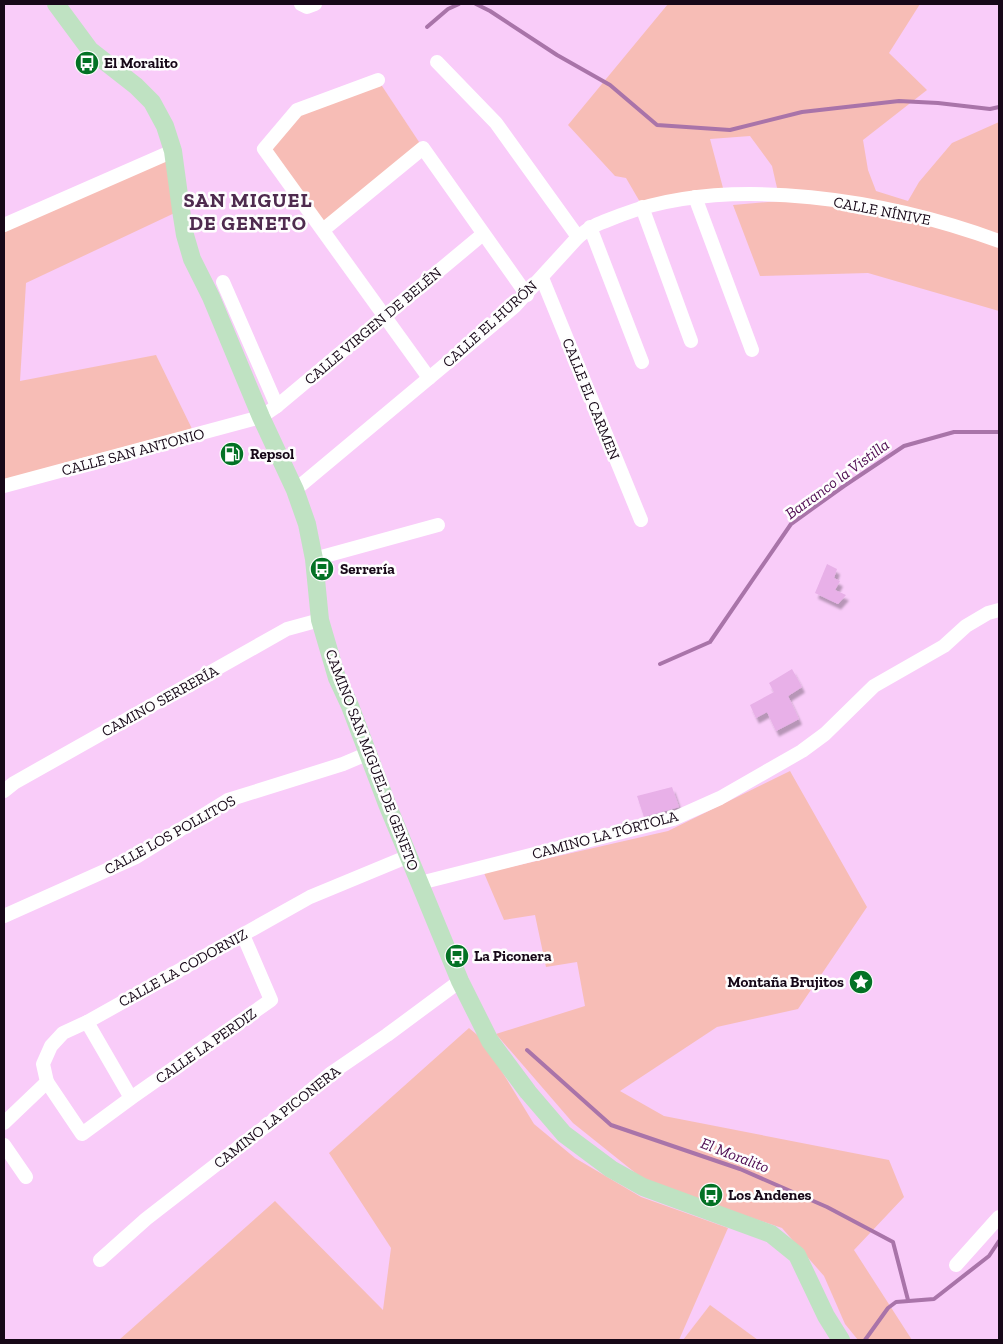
<svg xmlns="http://www.w3.org/2000/svg" width="1003" height="1344" font-family="'Zilla Slab',serif">
  <style>
    .green { fill: #f7bdb6 }
    .lines { fill: none; stroke-linecap: round; stroke-linejoin: round }
    .stream { stroke: #a974a9; stroke-width: 4 }
    .building { fill: #e8b0e8; filter: url(#shadow) }
    .minor { stroke: #fff; stroke-width: 14 }
    .major { stroke: #bfe2c2; stroke-width: 18 }
    .labels { text-anchor: middle; dominant-baseline: central; stroke-width: 5; stroke-linejoin: round; paint-order: stroke }
    .poi-label { font-size: 15px; font-weight: bold; fill: #170818; stroke: #fefefe; text-anchor: start }
    .street-label { font-size: 15px; fill: #170818; stroke: #fefefe }
    .water-label { font-size: 16px; font-style: italic; fill: #4f0c52; stroke: #fefefe }
    .district-label { font-size: 20px; font-weight: bold; letter-spacing: 1px; fill: #4f2b4f; stroke: #fefefe }
  </style>
  <defs>
    <filter id="shadow"><feDropShadow dx="3" dy="5.5" stdDeviation="1" flood-color="#0004"/></filter>
  </defs>
  <rect width="100%" height="100%" fill="#f9ccf9"/>
  <!-- green -->
  <g class="green">
    <polygon points="668,4 920,4 889,53 927,90 863,140 868,170 876,191 908,201 919,182 952,143 999,122 999,311 868,273 760,276 733,205 780,201 772,166 750,136 710,139 723,188 640,202 626,178 615,176 568,125"/>
    <polygon points="378,80 423,148 323,230 264,149 297,110"/>
    <polygon points="172,146 181,210 26,283 20,381 156,355 195,435 4,486 4,223"/>
    <polygon points="790,771 867,907 798,1009 717,1027 620,1091 664,1116 889,1160 904,1197 854,1250 912,1340 858,1340 845,1324 824,1276 782,1228 648,1183 573,1123 496,1034 585,1006 577,962 546,967 535,915 504,920 484,873 668,831"/>
    <polygon points="469,1028 482,1039 534,1124 575,1158 641,1197 728,1228 679,1340 119,1340 275,1201 383,1310 391,1248 329,1153"/>
    <polygon points="710,1305 758,1340 683,1340"/>
  </g>
  <g class="lines">
    <!-- stream -->
    <g class="stream">
      <polyline points="476,4 490,11 557,55 610,85 657,125 730,130 802,112 899,101 938,103 990,109 999,107"/>
      <polyline points="427,27 448,9 459,4"/>
      <polyline points="660,664 710,642 791,524 844,486 904,446 954,432 999,432"/>
      <polyline points="527,1050 611,1125 740,1169 827,1207 893,1242 908,1300"/>
      <polyline points="865,1340 888,1308 896,1302 934,1299 989,1256 999,1241"/>
    </g>
  </g>
  <!-- building -->
  <g class="building">
    <polygon points="827,564 837,569 834,578 840,581 835,590 846,595 838,604 815,593"/>
    <polygon points="792,669 802,687 788,696 799,719 776,731 767,712 756,718 750,705 774,692 769,683"/>
    <polygon points="672,787 679,807 644,817 637,796"/>
  </g>
  <g class="lines">
    <!-- minor -->
    <g class="minor">
      <polyline points="301,4 307,7 315,4"/>
      <polyline points="437,62 496,123 578,237"/>
      <polyline points="378,80 297,110 264,149 429,378"/>
      <polyline points="695,197 752,350"/>
      <polyline points="642,207 691,341"/>
      <polyline points="4,225 173,151"/>
      <polyline points="590,227 642,362"/>
      <polyline points="323,230 423,148 527,295"/>
      <polyline points="542,278 641,520"/>
      <polyline points="223,282 277,406"/>
      <polyline points="4,486 261,417 277,406 483,234"/>
      <path d="M 295,490 L 514,307 L 578,237 C 593,224 604,222 621,215 C 732,173 890,201 999,241"/>
      <polyline points="314,559 438,525"/>
      <polyline points="4,791 14,783 287,629 320,620"/>
      <polyline points="420,883 673,819 720,798 802,751 825,734 874,686 944,646 966,626 988,613 999,610"/>
      <polyline points="4,916 136,857 228,800 343,764 369,753"/>
      <polyline points="87,1022 131,1098"/>
      <polyline points="47,1082 82,1134 131,1098 271,1000 243,935"/>
      <polyline points="4,1123 47,1082 43,1064 51,1046 63,1033 87,1022 310,897 409,856"/>
      <polyline points="4,1145 26,1177"/>
      <polyline points="100,1260 146,1219 293,1105 330,1074 387,1035 460,981"/>
      <polyline points="956,1265 999,1217"/>
    </g>
    <!-- major -->
    <polyline class="major" points="56,4 90,50 136,86 152,102 165,126 173,151 181,210 185,235 192,259 211,297 261,417 295,490 307,524 314,559 320,620 337,678 350,706 387,804 460,981 490,1041 528,1092 564,1134 611,1169 643,1187 771,1234 797,1255 826,1316 841,1340"/>
  </g>
  <!-- icons -->
  <defs>
    <g id="bus-disc" transform="scale(1.25)"><circle r="9.5" fill="#037225" stroke="#fefefe"/><path d="M-5-6H5V4H4V6H2V4H-2V6H-4V4H-5ZM-3.5-4V0h7V-4ZM-3.5 1.2v1.5H-2V1.2ZM2 1.2v1.5H3.5V1.2Z" fill="#fff"/></g>
    <g id="fuel-disc" transform="scale(1.25)"><circle r="9.5" fill="#037225" stroke="#fefefe"/><path d="M-5.5-6h7V0h2V4h1.3V-2.5L3-4.5l.8-.8L6-3V5H2.5V1h-1V6h-7ZM-4.2-4.7v3.2H.2V-4.7Z" fill="#fff"/></g>
    <g id="sight-disc" transform="scale(1.25)"><circle r="9.5" fill="#037225" stroke="#fefefe"/><path d="M0-6L1.8-2.2L6-1.7L2.9 1.2L3.7 5.4L0 3.3L-3.7 5.4L-2.9 1.2L-6-1.7L-1.8-2.2Z" fill="#fff"/></g>
  </defs>
  <g fill-rule="evenodd">
    <use href="#bus-disc" x="87" y="63"/>
    <use href="#fuel-disc" x="232" y="454"/>
    <use href="#bus-disc" x="322" y="569"/>
    <use href="#bus-disc" x="457" y="956"/>
    <use href="#sight-disc" x="861" y="982"/>
    <use href="#bus-disc" x="711" y="1195"/>
  </g>
  <g class="labels">
    <!-- poi labels -->
    <g class="poi-label">
      <text x="104" y="63">El Moralito</text>
      <text x="250" y="454">Repsol</text>
      <text x="340" y="569">Serrería</text>
      <text x="474" y="956">La Piconera</text>
      <text x="844" y="982" text-anchor="end">Montaña Brujitos</text>
      <text x="728" y="1195">Los Andenes</text>
    </g>
    <!-- street labels -->
    <g class="street-label">
      <text transform="translate(882 211) rotate(11)">CALLE NÍNIVE</text>
      <text transform="translate(490 324) rotate(-42)">CALLE EL HURÓN</text>
      <text transform="translate(373 326) rotate(-40)">CALLE VIRGEN DE BELÉN</text>
      <text transform="translate(591 399) rotate(68)">CALLE EL CARMEN</text>
      <text transform="translate(133 452) rotate(-15)">CALLE SAN ANTONIO</text>
      <text transform="translate(160 701) rotate(-29)">CAMINO SERRERÍA</text>
      <text transform="translate(372 760) rotate(69)">CAMINO SAN MIGUEL DE GENETO</text>
      <text transform="translate(170 835) rotate(-29)">CALLE LOS POLLITOS</text>
      <text transform="translate(605 835) rotate(-15)">CAMINO LA TÓRTOLA</text>
      <text transform="translate(183 968) rotate(-29)">CALLE LA CODORNIZ</text>
      <text transform="translate(206 1046) rotate(-35)">CALLE LA PERDIZ</text>
      <text transform="translate(277 1117) rotate(-38)">CAMINO LA PICONERA</text>
    </g>
    <!-- water labels -->
    <g class="water-label">
      <text transform="translate(837 479) rotate(-36)">Barranco la Vistilla</text>
      <text transform="translate(735 1155) rotate(21)">El Moralito</text>
    </g>
    <!-- district labels -->
    <g class="district-label">
      <text x="248" y="200">SAN MIGUEL<tspan x="248" dy="23">DE GENETO</tspan></text>
    </g>
  </g>
  <!-- border -->
  <rect width="1003" height="1344" fill="none" stroke="#170818" stroke-width="10"/>
</svg>
